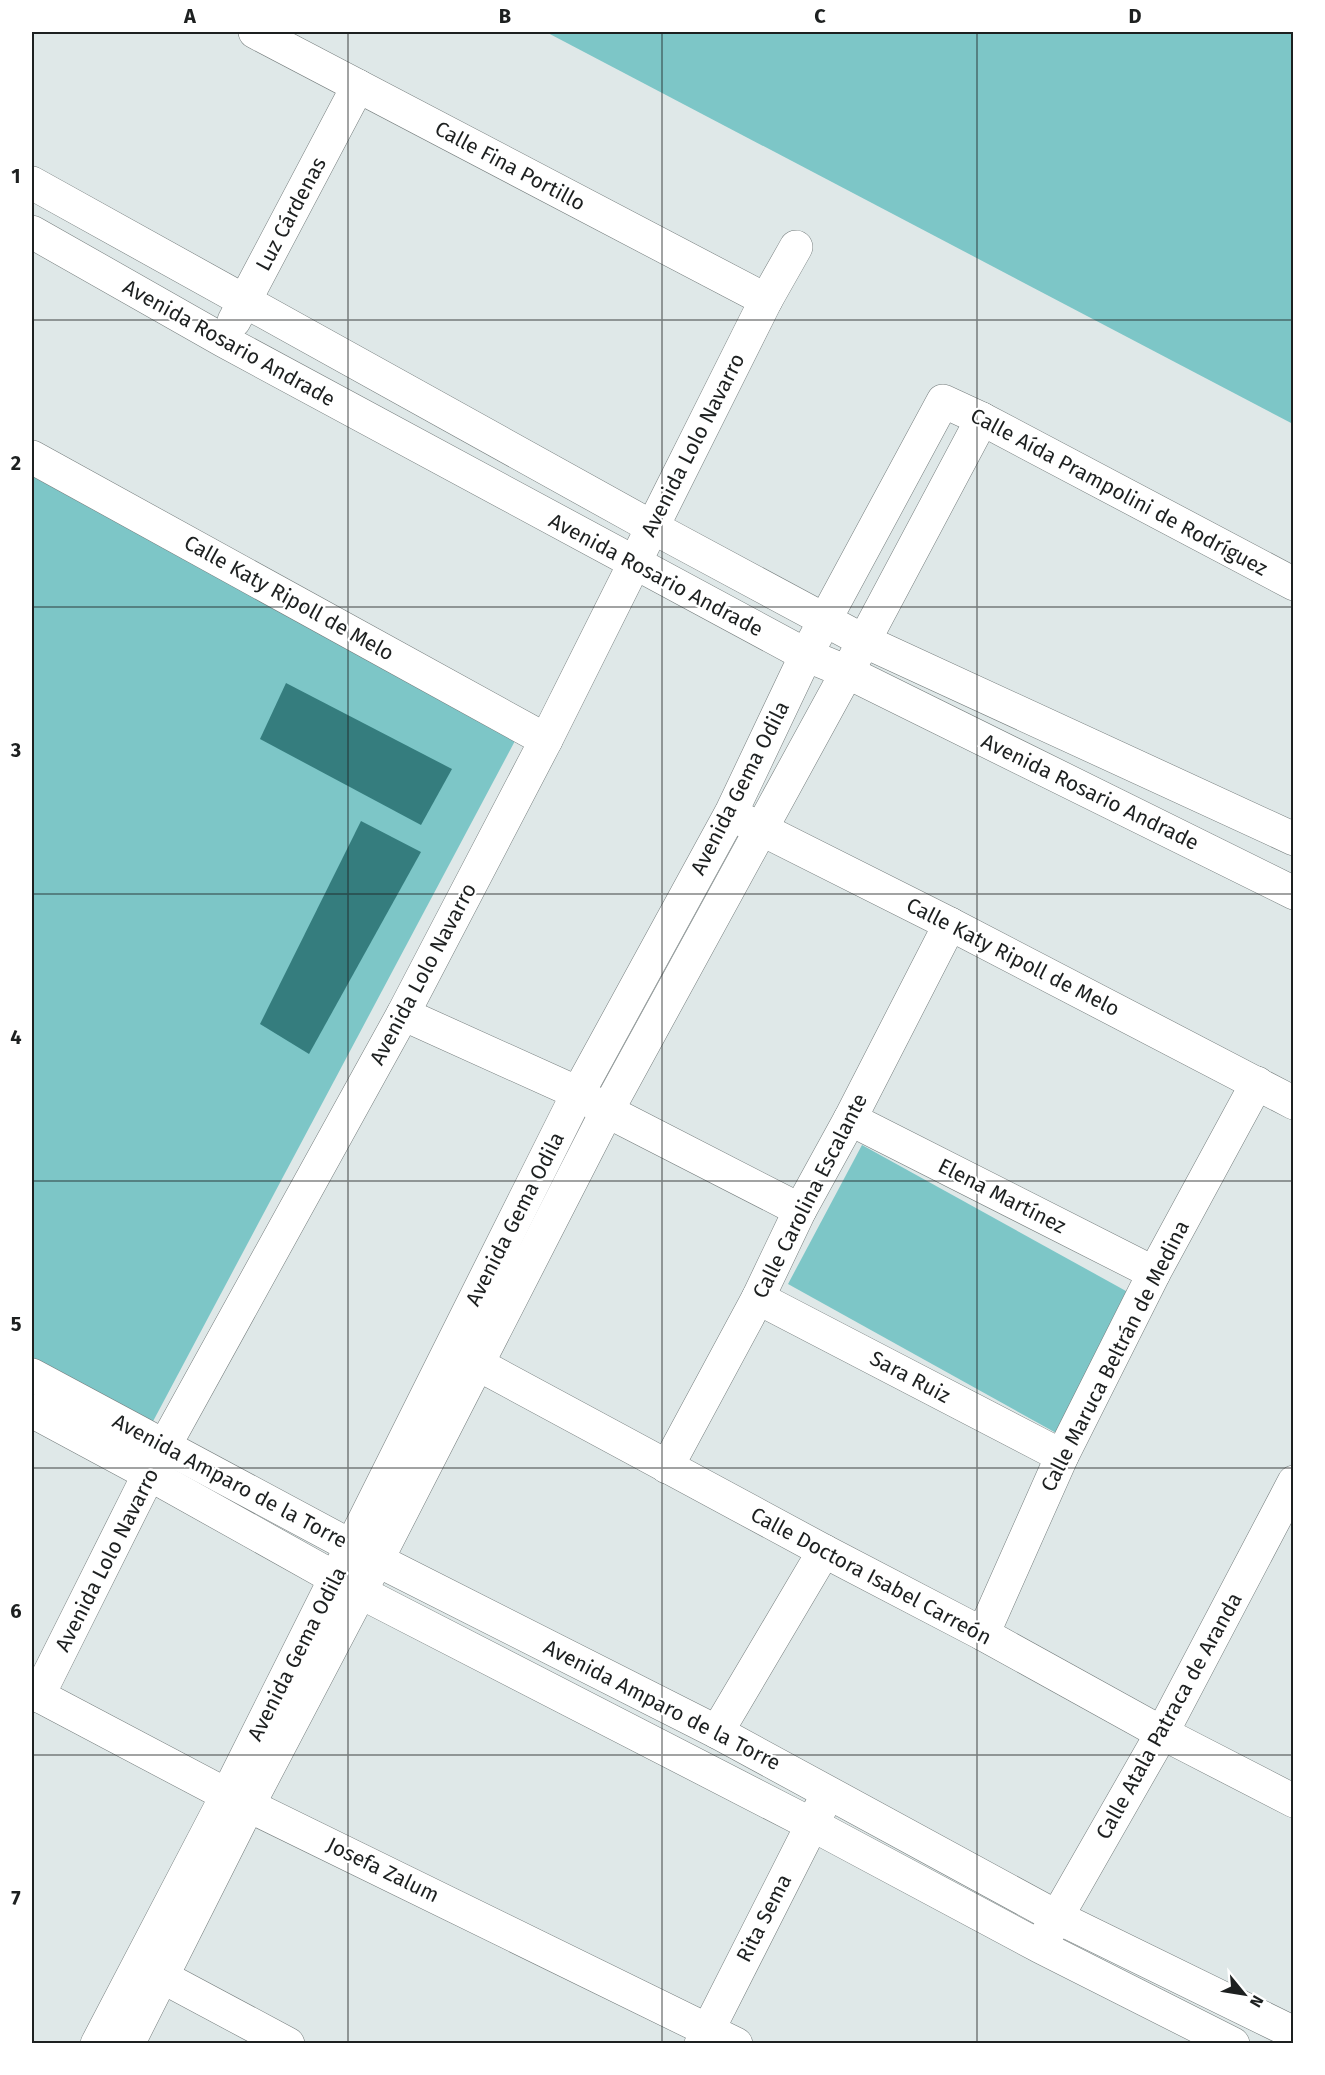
<svg xmlns="http://www.w3.org/2000/svg" width="1325" height="2075" font-family="'Fira Sans',sans-serif">
  <style>
    .green { fill: #7dc6c7 }
    .building { fill: #357d7e }
    .lines { fill: none; stroke-linecap: round; stroke-linejoin: round }
    .minor-casing { stroke: #757d7d; stroke-width: 34 }
    .minor { stroke: #fff; stroke-width: 33 }
    .grid { fill: none; stroke: #1d2020; stroke-width: 1.5; stroke-opacity: 0.55 }
    .labels { text-anchor: middle; dominant-baseline: central; stroke-width: 4.5; stroke-linejoin: round; paint-order: stroke }
    .street-label { font-size: 21px; fill: #1d2020; stroke: #fff }
    .neatline { fill: none; stroke: #1d2020; stroke-width: 2 }
    .grid-label { font-size: 20px; text-anchor: middle; font-weight: bold; fill: #1d2020 }
  </style>
  <rect width="100%" height="100%" fill="#dfe8e8"/>
  <!-- green -->
  <g class="green">
    <polygon points="546,32 1293,32 1293,424"/>
    <polygon points="32,476 516,739 150,1427 32,1363"/>
    <polygon points="862,1145 1135,1296 1067,1439 788,1284"/>
  </g>
  <!-- building -->
  <g class="building">
    <polygon points="286,683 452,769 421,825 260,739"/>
    <polygon points="361,821 421,852 309,1054 260,1024"/>
  </g>
  <g class="lines">
    <!-- minor casing -->
    <g class="minor-casing">
      <g id="minor">
        <polyline points="255,32 766,300"/>
        <polyline points="32,183 652,527 864,641 1294,839"/>
        <polyline points="32,232 224,341 806,655 847,672 1294,893"/>
        <polyline points="234,321 358,86"/>
        <polyline points="32,457 546,740"/>
        <polyline points="743,820 950,924 1294,1103"/>
        <polyline points="403,1014 578,1093 607,1111 800,1210"/>
        <polyline points="850,1119 1154,1273"/>
        <polyline points="758,1298 1062,1456"/>
        <polyline points="459,1354 824,1551 983,1634 1162,1733 1294,1801"/>
        <polyline points="32,1375 377,1560 717,1732 1057,1917 1294,2033"/>
        <polyline points="32,1411 149,1474 360,1592 811,1824 1039,1946 1233,2044"/>
        <polyline points="667,1467 758,1298 800,1210 850,1119 950,924"/>
        <polyline points="983,1634 1062,1456 1154,1273 1257,1083"/>
        <polyline points="32,1692 227,1795 736,2044"/>
        <polyline points="38,1696 149,1474 403,1014 546,740 766,300 796,247"/>
        <polyline points="717,1732 824,1551"/>
        <polyline points="1046,1936 1162,1733 1294,1482"/>
        <polyline points="144,1967 288,2044"/>
        <polyline points="97,2044 227,1795 578,1093 731,813 806,655 943,401 982,419 1294,584"/>
        <polyline points="128,2044 249,1804 377,1560 607,1111 864,641 982,419"/>
        <polyline points="701,2044 822,1805"/>
      </g>
    </g>
    <!-- minor -->
    <use href="#minor" class="minor"/>
  </g>
  <!-- grid -->
  <path class="grid" d="M 348,32 L 348,2044M 662,32 L 662,2044M 977,32 L 977,2044M 32,320 L 1294,320M 32,607 L 1294,607M 32,894 L 1294,894M 32,1181 L 1294,1181M 32,1468 L 1294,1468M 32,1755 L 1294,1755"/>
  <g class="labels">
    <!-- street labels -->
    <g class="street-label">
      <text transform="translate(510 166) rotate(28)">Calle Fina Portillo</text>
      <text transform="translate(291 214) rotate(-62)">Luz Cárdenas</text>
      <text transform="translate(229 343) rotate(29)">Avenida Rosario Andrade</text>
      <text transform="translate(693 445) rotate(-63)">Avenida Lolo Navarro</text>
      <text transform="translate(1119 492) rotate(28)">Calle Aída Prampolini de Rodríguez</text>
      <text transform="translate(656 575) rotate(28)">Avenida Rosario Andrade</text>
      <text transform="translate(289 598) rotate(29)">Calle Katy Ripoll de Melo</text>
      <text transform="translate(740 788) rotate(-63)">Avenida Gema Odila</text>
      <text transform="translate(1090 792) rotate(26)">Avenida Rosario Andrade</text>
      <text transform="translate(1013 957) rotate(27)">Calle Katy Ripoll de Melo</text>
      <text transform="translate(423 974) rotate(-62)">Avenida Lolo Navarro</text>
      <text transform="translate(810 1196) rotate(-63)">Calle Carolina Escalante</text>
      <text transform="translate(1002 1196) rotate(27)">Elena Martínez</text>
      <text transform="translate(515 1219) rotate(-63)">Avenida Gema Odila</text>
      <text transform="translate(1115 1356) rotate(-63)">Calle Maruca Beltrán de Medina</text>
      <text transform="translate(910 1377) rotate(28)">Sara Ruiz</text>
      <text transform="translate(230 1481) rotate(28)">Avenida Amparo de la Torre</text>
      <text transform="translate(107 1560) rotate(-63)">Avenida Lolo Navarro</text>
      <text transform="translate(871 1576) rotate(28)">Calle Doctora Isabel Carreón</text>
      <text transform="translate(297 1654) rotate(-63)">Avenida Gema Odila</text>
      <text transform="translate(662 1705) rotate(27)">Avenida Amparo de la Torre</text>
      <text transform="translate(1169 1716) rotate(-61)">Calle Atala Patraca de Aranda</text>
      <text transform="translate(383 1870) rotate(26)">Josefa Zalum</text>
      <text transform="translate(764 1918) rotate(-63)">Rita Sema</text>
    </g>
  </g>
  <!-- border -->
  <rect width="1325" height="2075" fill="none" stroke="#ffffff" stroke-width="66"/>
  <!-- north arrow -->
  <g transform="translate(1244 1994) rotate(120)" stroke="#ffffff" stroke-width="4.5" paint-order="stroke">
  <path d="M0-4.5L10 22L0 15L-10 22Z" fill="#1d2020"/>
  <text y="-9" font-size="16" font-weight="bold" text-anchor="middle" fill="#1d2020">N</text>
  </g>
  <rect x="33" y="33" width="1259" height="2009" class="neatline"/>
  <g class="grid-label">
    <text x="190" y="23">A</text>
    <text x="505" y="23">B</text>
    <text x="820" y="23">C</text>
    <text x="1135" y="23">D</text>
    <text x="16" y="183">1</text>
    <text x="16" y="470">2</text>
    <text x="16" y="757">3</text>
    <text x="16" y="1044">4</text>
    <text x="16" y="1331">5</text>
    <text x="16" y="1618">6</text>
    <text x="16" y="1905">7</text>
  </g>
</svg>
